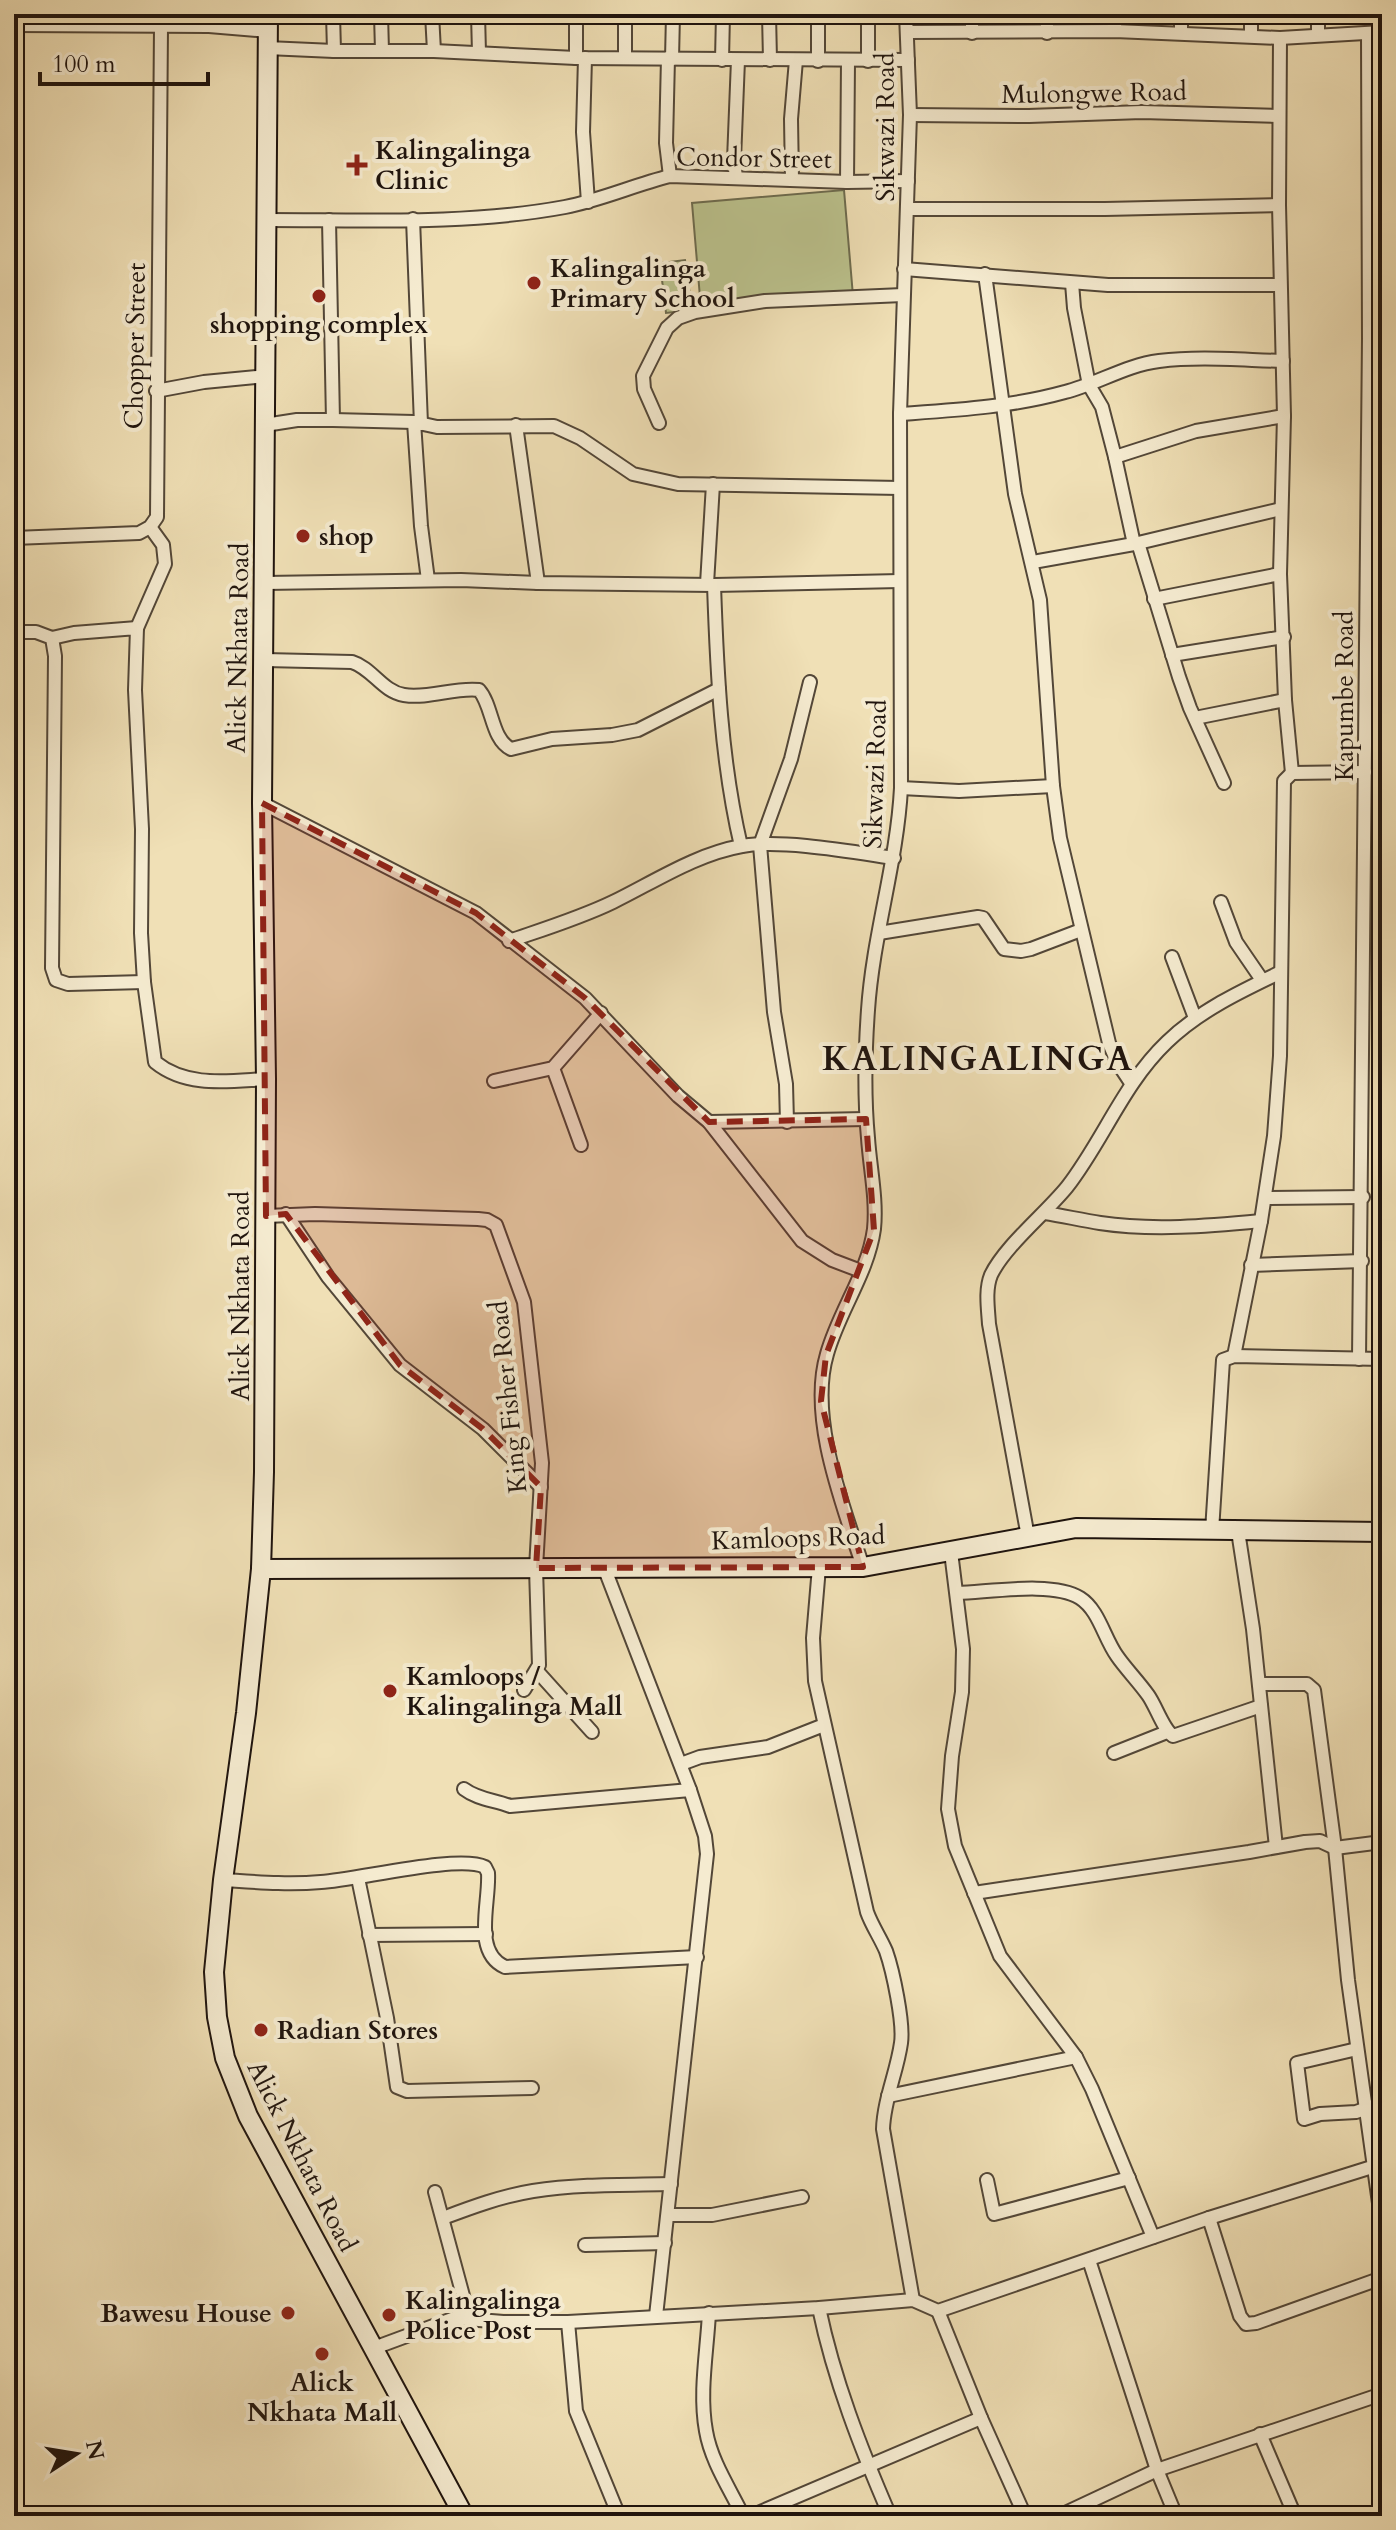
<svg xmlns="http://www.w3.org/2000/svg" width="1396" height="2530" font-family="Cardo,serif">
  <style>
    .pitch { fill: #bbc28d; stroke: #6d6b4e; stroke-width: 2 }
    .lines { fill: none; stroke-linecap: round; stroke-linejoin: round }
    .street-casing { stroke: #534738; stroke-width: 16 }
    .secondary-casing { stroke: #1f140e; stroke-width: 22 }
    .street { stroke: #f5ebd0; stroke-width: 12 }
    .secondary { stroke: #f5ebd0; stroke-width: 18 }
    .marked { fill: #8f2418; fill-opacity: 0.2; stroke: #8f2418; stroke-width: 6; stroke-dasharray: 16 10; stroke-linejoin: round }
    .poi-dot { fill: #8f2418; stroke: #f5ebd0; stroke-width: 3 }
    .labels { text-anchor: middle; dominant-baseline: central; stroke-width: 8; stroke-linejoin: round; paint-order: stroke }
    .street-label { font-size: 26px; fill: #1f140e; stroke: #f5ebd0 }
    .poi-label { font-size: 26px; font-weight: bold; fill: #1f140e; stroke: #f5ebd0; text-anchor: start }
    .district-label { font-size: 34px; font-weight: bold; letter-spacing: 2px; fill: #1f140e; stroke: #f5ebd0 }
  </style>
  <rect width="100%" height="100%" fill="#f0e0b6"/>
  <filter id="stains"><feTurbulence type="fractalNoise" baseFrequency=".0025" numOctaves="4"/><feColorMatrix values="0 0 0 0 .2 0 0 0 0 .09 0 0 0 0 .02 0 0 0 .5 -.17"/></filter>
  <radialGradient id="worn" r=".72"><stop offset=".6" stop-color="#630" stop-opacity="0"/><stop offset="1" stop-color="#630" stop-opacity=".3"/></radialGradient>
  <!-- pitch -->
  <g class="pitch">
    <polygon points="844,190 853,296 701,309 692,203"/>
    <polygon points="685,260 692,310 666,313 660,263"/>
  </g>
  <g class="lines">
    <!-- street casing -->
    <g class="street-casing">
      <g id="street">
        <polyline points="333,14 334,51"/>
        <polyline points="381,14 382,51"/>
        <polyline points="432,14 434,51"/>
        <polyline points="478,14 479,53"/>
        <polyline points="576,14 576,58"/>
        <polyline points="769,14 770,60"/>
        <polyline points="818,14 818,61"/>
        <polyline points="1251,14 1251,35"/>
        <polyline points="1318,14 1318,34"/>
        <polyline points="14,25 209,26 268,31"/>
        <polyline points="1115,31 1115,14"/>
        <polyline points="907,32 1115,31 1280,38 1382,32"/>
        <polyline points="972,33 972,14"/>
        <polyline points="1047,33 1047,14"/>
        <polyline points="1181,33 1181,14"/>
        <polyline points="1280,38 1279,205 1284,416 1280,574 1285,700 1292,773"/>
        <polyline points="267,48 334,51 434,51 576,58 908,60"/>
        <polyline points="625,57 625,14"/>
        <polyline points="585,58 583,132 588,202"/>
        <polyline points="668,58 666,143 670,176"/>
        <polyline points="672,59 673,14"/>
        <polyline points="722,60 723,14"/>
        <polyline points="868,61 868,14"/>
        <polyline points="910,115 1029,116 1142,112 1278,116"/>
        <polyline points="736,178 734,160 738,60"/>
        <polyline points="792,179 791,119 796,60"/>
        <polyline points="847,182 848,61"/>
        <polyline points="907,209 1105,209 1279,205"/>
        <polyline points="413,219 421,424"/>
        <path d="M 267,220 C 366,220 468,225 565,207 C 601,200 634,185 670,176 L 847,182 L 908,181"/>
        <polyline points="329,220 333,420"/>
        <polyline points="904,269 1108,285 1280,285"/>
        <polyline points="985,274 1015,494 1040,600 1053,786 1060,838 1109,1043 1117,1062 1131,1083"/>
        <polyline points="1072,283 1074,308 1089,385 1102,407 1115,457 1134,544"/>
        <polyline points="156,391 204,382 266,376"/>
        <path d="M 900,414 C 956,410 1011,407 1065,392 C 1097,384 1126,365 1159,361 C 1199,356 1242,360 1283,361"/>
        <polyline points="414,422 421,526 428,580"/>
        <polyline points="659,423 644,389 643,376 667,328 678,318 695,312 765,301 903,295"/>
        <polyline points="265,425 297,420 333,420 414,422 437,427 554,426 580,438 633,474 678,484 900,488"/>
        <polyline points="516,425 538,583"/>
        <polyline points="1115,457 1196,431 1284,416"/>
        <polyline points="14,538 139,533 150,527 157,517 161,27"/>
        <polyline points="1138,543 1179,677 1190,708 1224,783"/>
        <polyline points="1033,562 1134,544 1281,509"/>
        <polyline points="265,583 461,580 538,583 714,585 900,581"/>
        <polyline points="707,584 713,484"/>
        <path d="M 714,585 C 717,672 721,761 741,846"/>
        <polyline points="1154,599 1280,574"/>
        <polyline points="137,628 165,564 163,545 150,527"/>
        <polyline points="14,632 36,632 52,638 55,656 52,968 56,980 68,984 144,982"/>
        <path d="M 52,638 L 74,633 L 137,628 L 135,690 L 142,829 L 141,933 L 144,982 L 155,1062 C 187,1088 228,1081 266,1079"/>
        <polyline points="1172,655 1284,637"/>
        <path d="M 265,660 L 352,662 C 372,668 383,692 404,695 C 429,699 455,687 479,690 C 493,706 491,739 511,749 L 552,739 L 612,735 L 638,730 L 719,689"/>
        <polyline points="1195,718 1285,700"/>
        <polyline points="901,788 959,791 1053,786"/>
        <polyline points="262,803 476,913 585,998 678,1096 709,1122 802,1241 832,1260 861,1271"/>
        <polyline points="1221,902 1236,942 1262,980"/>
        <polyline points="879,933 978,917 983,918 1004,949 1021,951 1031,949 1081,930"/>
        <path d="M 509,941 C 544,929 580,918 613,902 C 654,882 696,854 742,846 C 782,839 853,852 894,858"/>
        <polyline points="1172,957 1195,1018"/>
        <polyline points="553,1068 581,1145"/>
        <polyline points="494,1081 553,1068 601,1013"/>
        <polyline points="709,1122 866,1119"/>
        <polyline points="787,1122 786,1084 774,1012 760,845 791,759 810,682"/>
        <polyline points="1265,1198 1363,1197"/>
        <path d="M 1045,1213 C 1063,1216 1082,1220 1100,1223 C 1153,1231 1208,1226 1261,1221"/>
        <polyline points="286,1214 328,1277 400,1365 483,1429 541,1487"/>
        <polyline points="266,1216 315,1214 478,1219 487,1220 496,1225 524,1302 542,1463 536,1568 539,1665 524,1690"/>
        <polyline points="1251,1265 1362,1261"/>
        <polyline points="1234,1356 1261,1221 1274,1136 1280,1056 1284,781 1292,773 1365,772"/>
        <polyline points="1359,1359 1369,338 1368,33"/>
        <polyline points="1212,1531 1223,1360 1234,1356 1382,1359"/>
        <polyline points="1238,1531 1253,1629 1276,1847"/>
        <path d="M 1028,1537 L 989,1324 C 988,1308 985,1290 991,1275 C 1005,1246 1045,1214 1067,1187 C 1103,1141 1123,1084 1167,1042 C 1199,1011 1241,991 1281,972"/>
        <polyline points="951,1552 963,1649 962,1692 952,1756 948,1809 955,1846 1000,1956 1076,2057 1092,2089 1153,2237"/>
        <polyline points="604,1567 690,1790 705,1836 707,1854 656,2316"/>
        <path d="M 819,1567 L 813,1638 L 815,1681 L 867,1912 C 872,1926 880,1937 886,1951 C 893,1971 904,2023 901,2043 C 897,2072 884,2099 883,2129 L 913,2300"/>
        <path d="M 863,1567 C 843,1505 808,1418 827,1354 C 839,1311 868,1273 874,1229 C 877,1199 870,1168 868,1138 C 864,1096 865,1052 868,1010 C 873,935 897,863 901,788 L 900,414 L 910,115 L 906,14"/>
        <path d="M 958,1593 C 989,1592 1054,1581 1080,1598 C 1099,1610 1104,1638 1117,1656 C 1126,1669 1138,1681 1148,1695 C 1156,1706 1163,1729 1173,1736 L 1261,1706"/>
        <polyline points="537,1671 592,1732"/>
        <polyline points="1259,1684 1307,1684 1314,1690 1335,1848 1348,1980 1382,2225"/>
        <polyline points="1114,1753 1167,1732"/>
        <polyline points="681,1764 700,1757 768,1747 824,1725"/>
        <path d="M 464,1789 C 477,1799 494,1800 510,1806 L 690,1790"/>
        <polyline points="358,1878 387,2018 397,2087 407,2091 532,2088"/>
        <path d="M 223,1880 C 255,1882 288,1885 321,1882 C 357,1880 459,1854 485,1867 L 488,1873 C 490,1903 472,1952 505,1967 L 697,1957"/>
        <polyline points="974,1893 1249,1852 1305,1842 1320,1841 1335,1848 1382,1842"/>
        <polyline points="369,1935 486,1934"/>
        <polyline points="1357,2049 1297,2063 1304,2119 1320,2114 1356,2112 1382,2103"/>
        <polyline points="888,2096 1076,2057"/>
        <polyline points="987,2180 994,2214 1129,2178"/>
        <polyline points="435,2192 469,2318"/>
        <polyline points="668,2215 712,2215 802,2197"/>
        <path d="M 443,2218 C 472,2207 502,2196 533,2191 C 578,2184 625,2185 671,2184"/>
        <polyline points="1209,2218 1240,2316 1246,2324 1256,2323 1382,2278"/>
        <polyline points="585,2245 665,2243"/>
        <polyline points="1089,2260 1157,2470 1176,2516"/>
        <path d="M 819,2308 C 834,2380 861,2449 890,2516"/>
        <polyline points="938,2311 981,2418 1025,2516"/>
        <path d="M 709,2313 C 707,2352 699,2393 706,2431 C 711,2461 730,2489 743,2516"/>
        <polyline points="568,2322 576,2411 619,2516"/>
        <polyline points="374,2348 455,2318 503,2322 568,2322 819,2308 913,2300 938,2311 1209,2218 1372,2167"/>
        <polyline points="1260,2434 1295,2516"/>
        <polyline points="751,2516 981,2418"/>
        <polyline points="1059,2516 1157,2470 1382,2394"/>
      </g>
    </g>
    <!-- secondary casing -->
    <g class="secondary-casing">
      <g id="secondary">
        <polyline points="268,14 262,803 266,1079 264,1472 261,1569 246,1713 223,1880 214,1972 217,2017 225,2058 248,2116 464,2516"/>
        <polyline points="261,1569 863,1567 1076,1528 1382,1532"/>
      </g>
    </g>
    <!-- street -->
    <use href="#street" class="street"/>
    <!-- secondary -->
    <use href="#secondary" class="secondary"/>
  </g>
  <!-- marked area -->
  <path class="marked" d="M 262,803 L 476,913 L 585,998 L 709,1122 L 866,1119 L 874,1230 L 826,1355 L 821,1401 L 863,1567 L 536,1568 L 541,1487 L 483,1429 L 400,1365 L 286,1214 L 266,1216 Z"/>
  <!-- markers -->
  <g class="poi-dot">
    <path d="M353 153h8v8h8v8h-8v8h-8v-8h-8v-8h8z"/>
    <circle cx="534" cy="283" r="8"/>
    <circle cx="319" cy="296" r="8"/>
    <circle cx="303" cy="536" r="8"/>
    <circle cx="390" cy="1691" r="8"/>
    <circle cx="261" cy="2030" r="8"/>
    <circle cx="288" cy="2313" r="8"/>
    <circle cx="389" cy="2315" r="8"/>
    <circle cx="322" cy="2354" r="8"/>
  </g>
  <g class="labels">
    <!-- street labels -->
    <g class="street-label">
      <text transform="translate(1094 93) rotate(-1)">Mulongwe Road</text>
      <text transform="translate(885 127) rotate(-90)">Sikwazi Road</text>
      <text transform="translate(754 158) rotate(1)">Condor Street</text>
      <text transform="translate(135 346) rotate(-89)">Chopper Street</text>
      <text transform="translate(238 648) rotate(-89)">Alick Nkhata Road</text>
      <text transform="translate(1344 696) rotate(-90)">Kapumbe Road</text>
      <text transform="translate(875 774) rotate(-88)">Sikwazi Road</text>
      <text transform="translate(240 1296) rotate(-90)">Alick Nkhata Road</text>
      <text transform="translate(508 1397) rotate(-96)">King Fisher Road</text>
      <text transform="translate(798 1538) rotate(-2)">Kamloops Road</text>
      <text transform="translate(302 2156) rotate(63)">Alick Nkhata Road</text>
    </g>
    <!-- poi labels -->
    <g class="poi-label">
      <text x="375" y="150">Kalingalinga<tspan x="375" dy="30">Clinic</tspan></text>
      <text x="550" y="268">Kalingalinga<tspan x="550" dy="30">Primary School</tspan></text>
      <text x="319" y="324" text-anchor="middle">shopping complex</text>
      <text x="319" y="536">shop</text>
      <text x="406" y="1676">Kamloops /<tspan x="406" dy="30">Kalingalinga Mall</tspan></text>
      <text x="277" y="2030">Radian Stores</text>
      <text x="405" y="2300">Kalingalinga<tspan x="405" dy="30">Police Post</tspan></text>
      <text x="272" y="2313" text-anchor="end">Bawesu House</text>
      <text x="322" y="2382" text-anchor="middle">Alick<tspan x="322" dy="30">Nkhata Mall</tspan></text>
    </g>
    <!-- district labels -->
    <g class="district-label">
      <text x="978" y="1059">KALINGALINGA</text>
    </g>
  </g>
  <!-- margin -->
  <rect width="1396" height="2530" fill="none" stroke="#f0e0b6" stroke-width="48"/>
  <rect x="16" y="16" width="1364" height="2498" fill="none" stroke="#1f140e" stroke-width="4"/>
  <rect x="24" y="24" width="1348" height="2482" fill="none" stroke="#1f140e" stroke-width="2"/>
  <!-- north arrow -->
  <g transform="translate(76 2454) rotate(78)" stroke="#f5ebd0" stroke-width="6" paint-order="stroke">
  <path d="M0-6L14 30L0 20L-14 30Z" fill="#1f140e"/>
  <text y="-12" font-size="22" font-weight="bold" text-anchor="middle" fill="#1f140e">N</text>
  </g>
  <!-- scale -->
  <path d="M40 72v12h168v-12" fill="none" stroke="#1f140e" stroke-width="4"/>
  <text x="52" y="72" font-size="24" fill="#1f140e" stroke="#f5ebd0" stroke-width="6" paint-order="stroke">100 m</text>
  <rect width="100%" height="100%" filter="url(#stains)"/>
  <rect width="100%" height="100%" fill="url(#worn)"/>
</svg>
